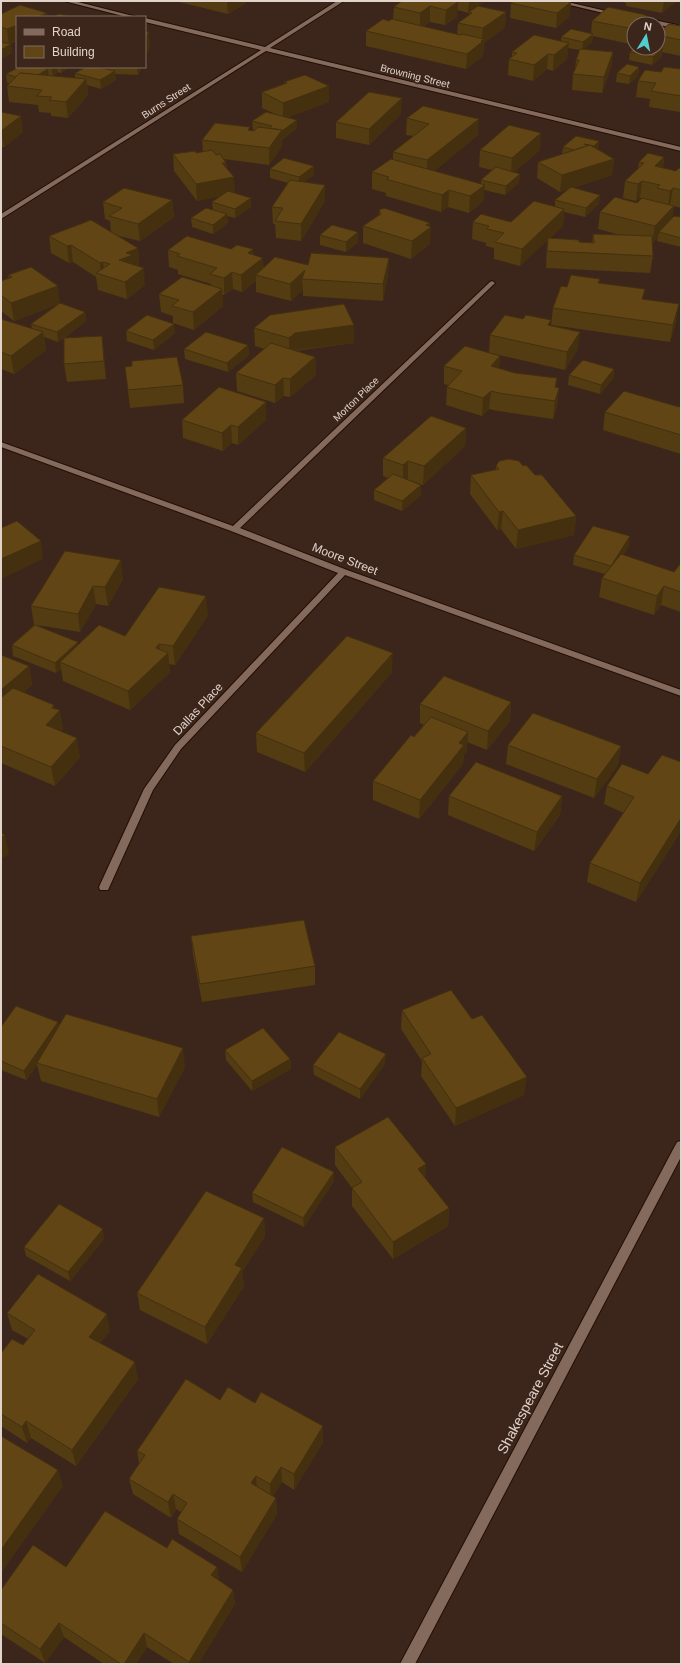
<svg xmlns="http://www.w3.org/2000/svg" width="682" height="1665" font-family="Arial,sans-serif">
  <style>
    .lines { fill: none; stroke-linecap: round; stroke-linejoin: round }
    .minor-casing { stroke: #220e05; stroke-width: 2 }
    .minor { fill: #846a5d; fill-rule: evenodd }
    .wall { fill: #533b12; fill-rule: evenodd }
    .shaded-wall { fill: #44300f }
    .building { fill: #614515; stroke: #44300f }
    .labels { text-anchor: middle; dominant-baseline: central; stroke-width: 4; stroke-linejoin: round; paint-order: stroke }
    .far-street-label { font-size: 10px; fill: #e2d3cb; stroke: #3c261b }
    .street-label { font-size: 12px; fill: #e2d3cb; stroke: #3c261b }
    .near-street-label { font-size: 14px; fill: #e2d3cb; stroke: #3c261b }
  </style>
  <rect width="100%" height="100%" fill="#3c261b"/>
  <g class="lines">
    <!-- minor casing -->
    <g class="minor-casing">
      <g id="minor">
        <polygon points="64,1 74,1 137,17 127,17"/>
        <polygon points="337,1 344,1 270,48 681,147 681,151 266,51 1,219 1,214 261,50 145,22 145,18 265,47"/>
        <polygon points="553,1 563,1 619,14 616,16"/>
        <polygon points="640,17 677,25 680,27 677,29 638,20 638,18"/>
        <polygon points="492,281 495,283 494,284 240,528 347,570 681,690 681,696 345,575 181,749 153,790 108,890 100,890 99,887 144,789 175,745 338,573 231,531 1,447 1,442 233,526 490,282"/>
        <polygon points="681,1141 681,1157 415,1664 400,1664 677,1142"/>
      </g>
    </g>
    <!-- minor -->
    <use href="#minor" class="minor"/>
  </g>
  <!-- wall -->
  <g class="wall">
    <polygon points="175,1 244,1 245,4 228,14"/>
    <path d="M 402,1 L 485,1 L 478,6 L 506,12 L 505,27 L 484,43 L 483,54 L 482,57 L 466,69 L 366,46 L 366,31 L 393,19 L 394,7 ZM 457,10 L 469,13 L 469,15 L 458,23 L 457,35 L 423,26 L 430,22 L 445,25 L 457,17 Z"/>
    <polygon points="618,1 677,1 662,13 626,6 626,3"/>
    <polygon points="571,2 569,17 556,28 510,18 511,3"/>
    <polygon points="47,13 47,17 17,17 17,41 10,44 12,53 1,59 1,14"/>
    <polygon points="646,15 646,19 653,20 653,24 634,24 634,45 593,36 592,42 584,49 613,52 611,67 602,93 572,90 573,74 575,70 576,60 580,50 568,48 567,59 553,71 547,69 533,81 508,75 509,59 512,58 512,52 561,41 561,37 591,34 592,21"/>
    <polygon points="681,26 681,56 662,52 661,57 652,65 629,60 630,52 658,48 658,33"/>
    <polygon points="19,67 70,67 61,73 58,72 53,76 49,75 49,76 75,78 75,73 101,68 101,67 142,67 138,75 115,74 116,80 101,89 87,85 88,95 68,118 51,116 51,113 39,112 38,105 9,102 7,86 9,83 7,83 6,74"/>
    <polygon points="639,67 638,76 629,84 616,82 617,73"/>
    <polygon points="681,69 681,111 680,112 649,107 650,99 636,97 638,81 661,72"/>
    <polygon points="284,82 329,102 288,117 297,128 282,140 282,146 269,165 224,159 226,163 227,168 235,193 251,207 235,218 227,216 228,223 213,234 192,227 191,218 213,210 212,202 221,196 197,201 174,171 173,154 196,153 203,152 202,140 250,130 254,131 253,130 252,121 273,113 262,108 262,92 285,84"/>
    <polygon points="1,112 23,132 4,147 1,147"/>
    <polygon points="401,114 369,145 336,138 336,122"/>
    <polygon points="407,118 478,135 434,171 481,184 481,180 492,170 479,167 480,150 540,150 514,172 519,183 505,195 484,190 483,201 469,213 448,207 441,212 386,196 386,193 372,189 372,172 393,159 393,152 413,136 406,135"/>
    <polygon points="599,141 598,149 614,159 612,175 573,188 599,204 585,217 564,212 563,226 550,238 579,242 592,243 593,234 620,235 598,229 600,212 637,203 653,201 640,198 636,201 623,198 625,181 638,169 639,162 664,157 663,168 676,171 681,168 681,208 670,205 674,206 672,218 681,217 681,247 657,241 658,237 652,243 653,256 650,273 546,268 547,240 520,266 494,259 494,248 486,246 486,243 472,239 473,222 511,222 555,206 555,200 568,189 560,192 537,178 538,162 562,154 563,147"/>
    <polygon points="270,169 314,175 304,182 325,201 301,241 276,238 275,224 273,224 272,207 288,183 270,178"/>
    <polygon points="172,200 174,217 140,241 115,235 138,248 139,265 137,266 145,285 127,299 98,290 96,277 73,262 69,263 51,253 49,236 111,232 110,221 105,219 103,202"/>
    <polygon points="379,210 430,227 430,244 411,259 363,243 363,226 379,215"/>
    <polygon points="320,235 358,242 346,252 320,245"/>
    <polygon points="231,249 253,255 264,267 308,265 389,258 388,275 383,301 303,296 303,290 291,301 256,292 256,281 242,292 233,289 224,295 222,295 223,306 194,330 173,323 173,316 161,312 159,294 211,286 211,284 178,274 178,270 169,267 168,250"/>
    <polygon points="8,275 60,304 85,312 86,321 64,338 102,336 106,379 67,382 64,364 64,338 58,342 44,337 46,350 14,374 1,369 1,319 32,329 31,324 58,304 14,321 1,311 1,281 9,279"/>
    <polygon points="600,279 599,283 676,322 670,342 551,325 553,308 567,287"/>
    <polygon points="354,325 354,343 295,351 315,357 316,375 290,397 284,396 275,403 237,391 236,373 265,349 255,346 254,328"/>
    <polygon points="550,325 578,349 565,370 490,353 500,356 499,368 559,388 557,406 553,419 498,411 489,409 482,416 446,405 447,387 448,385 444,384 444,366 489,353 490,335"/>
    <polygon points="126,331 175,333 154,350 127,341"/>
    <polygon points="248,345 249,355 228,372 185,359 184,349"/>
    <polygon points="125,367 183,385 184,403 130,408"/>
    <polygon points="614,369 613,379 600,394 568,385 569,375"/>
    <polygon points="681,405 681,454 603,430 605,412 679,407"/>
    <polygon points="182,420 266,420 238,445 232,443 223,451 183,438"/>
    <polygon points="466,428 465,446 423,485 407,479 421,485 421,495 402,511 374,500 374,490 388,478 383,476 383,458"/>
    <polygon points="496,466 523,466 576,516 574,535 516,549 501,529 497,530 470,494 471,475 496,470"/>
    <polygon points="629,546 623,555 674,572 681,563 681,612 661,605 654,615 599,597 602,578 605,574 573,565 574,555"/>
    <polygon points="65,551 123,579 108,606 96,604 80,632 37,625 78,645 125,636 208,615 175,665 169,664 170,672 130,710 63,681 61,669 56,673 13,656 12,645 34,625 31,606"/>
    <polygon points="1,655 29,666 32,685 23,693 55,709 63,729 61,731 80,757 55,786 1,763"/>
    <polygon points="392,672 305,772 257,752 256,733"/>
    <polygon points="511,702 510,721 487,750 467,742 467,751 464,754 463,764 419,819 373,800 373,781 424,725 420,723 420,704"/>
    <polygon points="508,745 621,746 618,765 594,798 506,764"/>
    <polygon points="681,762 681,831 636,902 587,882 590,863 624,813 604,804 607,786 648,774"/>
    <polygon points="449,796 562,796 560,815 534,851 448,815"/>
    <polygon points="191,936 315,966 315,985 202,1002 193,955"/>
    <polygon points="402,1010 524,1095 455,1126 421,1076 422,1061 401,1029"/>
    <polygon points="58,1022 59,1026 185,1067 159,1117 41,1081 37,1065 26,1080 1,1070 1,1027"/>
    <polygon points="225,1050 290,1059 291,1069 252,1091 226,1060"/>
    <polygon points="385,1064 360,1099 314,1075 313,1065"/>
    <polygon points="335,1147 426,1164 425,1178 449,1208 448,1226 393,1259 352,1206 352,1188 335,1165"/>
    <polygon points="334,1181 304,1227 253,1202 252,1193"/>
    <polygon points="264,1218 265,1236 242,1272 244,1286 207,1344 140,1310 137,1293"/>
    <polygon points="104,1239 70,1281 26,1256 24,1247"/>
    <polygon points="7,1313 110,1331 100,1343 138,1379 76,1466 31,1438 27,1443 1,1426 1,1353 23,1345 28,1339 12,1330"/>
    <polygon points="220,1400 255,1403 323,1426 323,1442 294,1490 282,1482 273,1496 276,1498 277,1514 242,1572 179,1534 177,1519 181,1512 176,1509 171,1518 133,1494 129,1479 139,1464 137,1451"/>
    <polygon points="167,1548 217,1567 219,1580 233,1590 235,1604 198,1664 174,1664 147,1647 136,1664 104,1664 64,1637 45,1663 1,1634 1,1590 66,1567"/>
  </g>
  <!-- shaded-wall -->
  <g class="shaded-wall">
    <polygon points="227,1 244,1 245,4 228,14"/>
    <polygon points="469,1 485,1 468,13"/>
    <polygon points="664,1 677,1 662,13"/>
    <polygon points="458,2 457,17 445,25 446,10"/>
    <polygon points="571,2 569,17 556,28 557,13"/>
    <polygon points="430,6 430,22 420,29 420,13"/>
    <polygon points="506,12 505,27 484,43 483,54 482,57 466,69 467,54 482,40 483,28"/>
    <polygon points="47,13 47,17 38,17"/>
    <polygon points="653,20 653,24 649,24"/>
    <polygon points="15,26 17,41 9,44 7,29"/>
    <polygon points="149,32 150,48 145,56 145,62 145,39"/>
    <polygon points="593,34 592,42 582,51 583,42"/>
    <polygon points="569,43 567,59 553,71 554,55"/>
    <polygon points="11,44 12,53 1,59 1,50"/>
    <polygon points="663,48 661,57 652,65 653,57"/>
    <polygon points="613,52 611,67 602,93 604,77"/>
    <polygon points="548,54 547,69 533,81 534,65"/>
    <polygon points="51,67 57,67 58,72 53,76"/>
    <polygon points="61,67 70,67 61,73"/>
    <polygon points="137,67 142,67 138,75"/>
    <polygon points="639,67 638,76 629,84 630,76"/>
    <polygon points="48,69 49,78 32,77"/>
    <polygon points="115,71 116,80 101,89 100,80"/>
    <polygon points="86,79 88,95 68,118 66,102"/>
    <polygon points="329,86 329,102 283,119 283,103"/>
    <polygon points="402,98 401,114 369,145 369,129"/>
    <polygon points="21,116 23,132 4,147 1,131"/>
    <polygon points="479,119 478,135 427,177 427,160"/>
    <polygon points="297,120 297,128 282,140 282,146 269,165 269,148 282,130"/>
    <polygon points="541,133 540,150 511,175 512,158"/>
    <polygon points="599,141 598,150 593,155 594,146"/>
    <polygon points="664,157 662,173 655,166"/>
    <polygon points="614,159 612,175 560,192 562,175"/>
    <polygon points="222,163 226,163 227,178 234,177 235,194 197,201 196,184"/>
    <polygon points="314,166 314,175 299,186 299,177"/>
    <polygon points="520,174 519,183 505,195 506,186"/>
    <polygon points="642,181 640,198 636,201 638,184"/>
    <polygon points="325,185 325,201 301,241 301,224"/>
    <polygon points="485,185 483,201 469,213 470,196"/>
    <polygon points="673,188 670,205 668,208 670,191"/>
    <polygon points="449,190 448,207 441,212 442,195"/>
    <polygon points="600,195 599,204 585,217 586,208"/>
    <polygon points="251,198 251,207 235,218 235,209"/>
    <polygon points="172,200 174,217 140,241 138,224"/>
    <polygon points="674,206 671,223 659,232 658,237 652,243 655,226"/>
    <polygon points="564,209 563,226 520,266 522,249"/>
    <polygon points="227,214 228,223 213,234 213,225"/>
    <polygon points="430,223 430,228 431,227 430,244 411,259 412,241 426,225"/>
    <polygon points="358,232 358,242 346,252 346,242"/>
    <polygon points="71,245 73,262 69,263 67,246"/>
    <polygon points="138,248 139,265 134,267 119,260 126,253"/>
    <polygon points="253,249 254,265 263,258 264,275 256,275 256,281 242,292 241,275 248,253"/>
    <polygon points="389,258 388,275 383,301 383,284"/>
    <polygon points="103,262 105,276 101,275 100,263"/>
    <polygon points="144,268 145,285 127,299 125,282"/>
    <polygon points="305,270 302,279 303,290 291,301 290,284"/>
    <polygon points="232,272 233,289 224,295 224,278"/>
    <polygon points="58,286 60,304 14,321 11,303"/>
    <polygon points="222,289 223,306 194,330 193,312"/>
    <polygon points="645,289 642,307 642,299"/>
    <polygon points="679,304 676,322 670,342 673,325"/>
    <polygon points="85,312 86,321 58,342 57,332"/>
    <polygon points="174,324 175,333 154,350 153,340"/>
    <polygon points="354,325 354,343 295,350 289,356 289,338 295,333"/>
    <polygon points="43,332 46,350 14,374 11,356"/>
    <polygon points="580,332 578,349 565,370 567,352"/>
    <polygon points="102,336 104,353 106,379 104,361"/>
    <polygon points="248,345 249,355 228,372 227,363"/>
    <polygon points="500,356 499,374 491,366"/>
    <polygon points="315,357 316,375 290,397 290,379"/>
    <polygon points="614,369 613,379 600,394 601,385"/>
    <polygon points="283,378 284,396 275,403 275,385"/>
    <polygon points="557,378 556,396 555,387"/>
    <polygon points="559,388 557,406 553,419 555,401"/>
    <polygon points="491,391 489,409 482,416 483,398"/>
    <polygon points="266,402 266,420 238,445 238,427"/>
    <polygon points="231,425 232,443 223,451 222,433"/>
    <polygon points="466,428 465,446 423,485 424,466"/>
    <polygon points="408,461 408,479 403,484 403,465"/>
    <polygon points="421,485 421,495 402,511 402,501"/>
    <polygon points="503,511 501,529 497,530 499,512"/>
    <polygon points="576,516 574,535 516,549 518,530"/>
    <polygon points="630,536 629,546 610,576 611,566"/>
    <polygon points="41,541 43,559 1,579 1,559"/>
    <polygon points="121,560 123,579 108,606 105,587"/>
    <polygon points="93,586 96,604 80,632 78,614"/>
    <polygon points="664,586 661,605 654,615 657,596"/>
    <polygon points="206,596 208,615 175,665 173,646"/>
    <polygon points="78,642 79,652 60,662 61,669 56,673 55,663"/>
    <polygon points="159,644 161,659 168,653 170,672 130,710 128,691"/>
    <polygon points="393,653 392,672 305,772 304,753"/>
    <polygon points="29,666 32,685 1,713 1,690"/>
    <polygon points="511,702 510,721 487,750 488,731"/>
    <polygon points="54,705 56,715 60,710 63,729 50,744 46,725 52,708"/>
    <polygon points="468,732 467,751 464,754 463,764 419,819 420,800 459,743"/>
    <polygon points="77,738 80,757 55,786 51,767"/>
    <polygon points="621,746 618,765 594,798 597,779"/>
    <polygon points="562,796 560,815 534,851 537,832"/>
    <polygon points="681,818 681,831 636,902 640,883"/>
    <polygon points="5,835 9,854 1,859 1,838"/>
    <polygon points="58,1022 60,1032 37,1063 37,1065 26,1080 24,1071"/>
    <polygon points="183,1048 185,1067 159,1117 157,1099"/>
    <polygon points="386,1054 385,1064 360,1099 360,1089"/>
    <polygon points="290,1059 291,1069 252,1091 252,1081"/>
    <polygon points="527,1077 524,1095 455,1126 456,1108"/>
    <polygon points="426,1164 425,1182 418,1169"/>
    <polygon points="334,1172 334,1181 304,1227 303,1218"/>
    <polygon points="449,1208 448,1226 393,1259 393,1242"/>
    <polygon points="264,1218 265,1236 242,1272 244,1286 207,1344 205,1327 235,1265"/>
    <polygon points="103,1229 104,1239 70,1281 68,1272"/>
    <polygon points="107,1314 110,1331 92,1353 89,1337"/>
    <polygon points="135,1362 138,1379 76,1466 72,1450"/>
    <polygon points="26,1421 31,1438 27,1443 22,1427"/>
    <polygon points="323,1426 323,1442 294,1490 294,1474"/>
    <polygon points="281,1467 282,1482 271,1500 270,1484"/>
    <polygon points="58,1470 63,1486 1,1573 1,1550"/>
    <polygon points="256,1476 257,1491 251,1483"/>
    <polygon points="173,1494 176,1509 171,1518 168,1502"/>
    <polygon points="276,1498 277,1514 242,1572 240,1557"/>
    <polygon points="217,1567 219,1582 211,1575"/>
    <polygon points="233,1590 235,1604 198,1664 189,1664 189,1662"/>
    <polygon points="59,1623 64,1637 45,1663 40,1649"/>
    <polygon points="144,1633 147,1647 136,1664 124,1664"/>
  </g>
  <!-- building -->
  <g class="building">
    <polygon points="402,1 453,1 458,2 446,10 430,6 420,13 394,7"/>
    <polygon points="514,1 565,1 571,2 557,13 511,3"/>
    <polygon points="20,5 47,13 38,17 17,17 17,26 15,26 7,29 1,27 1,14"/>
    <polygon points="478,6 506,12 483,28 458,23 472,13 469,12"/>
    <polygon points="608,7 646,15 642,18 653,20 649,24 634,24 634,29 592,21"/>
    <polygon points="59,14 73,17 53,17"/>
    <polygon points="383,19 389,21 392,19 460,35 462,34 484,39 481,41 483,41 467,54 366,31"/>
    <polygon points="669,24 681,26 681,40 658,35 658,33"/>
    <polygon points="571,29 593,34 583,42 561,37"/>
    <polygon points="145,32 149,32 145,39"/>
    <polygon points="534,35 569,43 554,55 548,54 534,65 509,59 517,53 512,52"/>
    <polygon points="1,42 11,44 1,50"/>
    <polygon points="658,47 663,48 653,57 630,52 635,48 658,48"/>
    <polygon points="580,49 613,52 604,77 573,74 579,60 576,60"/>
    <polygon points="627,64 639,67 630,76 617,73"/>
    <polygon points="19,67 40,67 48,69 38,75 20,73 16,77 6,74"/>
    <polygon points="86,67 98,67 115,71 100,80 75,73"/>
    <polygon points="664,67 681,69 681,96 651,91 656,83 638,81 645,70 661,72"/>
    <polygon points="20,73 86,79 66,102 49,100 52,97 37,96 42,90 7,86"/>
    <polygon points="305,75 329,86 283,103 262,92 287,83 284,82"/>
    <polygon points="369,92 402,98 369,129 336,122"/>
    <polygon points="423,106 479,119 427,160 393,152 429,124 407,118"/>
    <polygon points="1,112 21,116 1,131"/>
    <polygon points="266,112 297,120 282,131 282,130 269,128 272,126 252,121"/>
    <polygon points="215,123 250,127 248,130 254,131 258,127 282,130 269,148 202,140"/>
    <polygon points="509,125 541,133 512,158 480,150"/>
    <polygon points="576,136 599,141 594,146 584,144 589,145 574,150 563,147"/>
    <polygon points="590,145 614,159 562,175 538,162"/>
    <polygon points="212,150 216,155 220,154 226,163 222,163 234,177 196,184 173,154 195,151 196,153"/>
    <polygon points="648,153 664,157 655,166 676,171 679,168 681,168 681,190 673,188 670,191 657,188 660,185 642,181 638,184 625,181 644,163 639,162"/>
    <polygon points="284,158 314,166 299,177 270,169"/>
    <polygon points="391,159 485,185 470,196 449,190 442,195 386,179 389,177 372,172"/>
    <polygon points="496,167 520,174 506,186 481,180"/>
    <polygon points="290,180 325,185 301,224 275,221 283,208 272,207"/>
    <polygon points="571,187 600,195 586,208 555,200"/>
    <polygon points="124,188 172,200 138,224 109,216 122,208 103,202"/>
    <polygon points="228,191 251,198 235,209 212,202"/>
    <polygon points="615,197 637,203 642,198 674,206 655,226 600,212"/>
    <polygon points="534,201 564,209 522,249 495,242 504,233 487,229 489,226 473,222 481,214 511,222"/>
    <polygon points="206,208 227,214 213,225 191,218"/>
    <polygon points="384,208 430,223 426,225 431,227 412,241 363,226 381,214 379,210"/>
    <polygon points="674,216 681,217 681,238 659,232"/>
    <polygon points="91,220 138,248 126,253 133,255 119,260 144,268 125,282 96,273 110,264 103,262 100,263 71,245 67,246 49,236"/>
    <polygon points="332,225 358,232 346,242 320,235"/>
    <polygon points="593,234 652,236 653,256 547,251 548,238 579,240 579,242 594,243"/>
    <polygon points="187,236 231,249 237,245 253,249 248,253 263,258 241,275 232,272 224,278 210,274 217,268 177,256 180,254 168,250"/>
    <polygon points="311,253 389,258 383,284 302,279 305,270 290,284 256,275 275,257 308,265"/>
    <polygon points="31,267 58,286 11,303 1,295 1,281 12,277 8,275"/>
    <polygon points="571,275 600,279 598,283 645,289 642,299 679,304 673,325 553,308 561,286 567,287"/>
    <polygon points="182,277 222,289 193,312 172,306 179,300 159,294"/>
    <polygon points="60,303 85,312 57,332 31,324"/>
    <polygon points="344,304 354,325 295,333 289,338 254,328 270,315"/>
    <polygon points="147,315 174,324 153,340 126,331"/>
    <polygon points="505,315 523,319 526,315 551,320 548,325 580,332 567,352 490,335"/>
    <polygon points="1,319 43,332 11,356 1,352"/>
    <polygon points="206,332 248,345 227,363 184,349"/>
    <polygon points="102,336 104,361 64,364 64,338"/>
    <polygon points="271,343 315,357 290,379 283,378 275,385 236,373"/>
    <polygon points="465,346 500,356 491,366 515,373 557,378 555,387 559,388 555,401 499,393 491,391 483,398 447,387 462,371 444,366"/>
    <polygon points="177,357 183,385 128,390 125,367 132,366 132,361"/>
    <polygon points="583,360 614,369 601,385 569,375"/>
    <polygon points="219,387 266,402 238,427 231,425 222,433 182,420"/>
    <polygon points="624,391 679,407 681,405 681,435 605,412"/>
    <polygon points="431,416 466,428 424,466 408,461 403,465 383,458"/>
    <polygon points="509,459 519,461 523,466 526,465 535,475 542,475 576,516 518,530 503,511 499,512 471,475 499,469 496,466 499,461"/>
    <polygon points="393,474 421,485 402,501 374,490"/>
    <polygon points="17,521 41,541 1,559 1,528"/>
    <polygon points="593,526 630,536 611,566 574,555"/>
    <polygon points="65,551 121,560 105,587 93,586 78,614 31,606"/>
    <polygon points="621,554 674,572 681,563 681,592 664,586 657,596 602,578"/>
    <polygon points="159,587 206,596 173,646 159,644 156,648 168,653 128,691 60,662 99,625 125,636"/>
    <polygon points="35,625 78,642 55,663 12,645"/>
    <polygon points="347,636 393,653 304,753 256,733"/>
    <polygon points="1,655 29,666 1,690"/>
    <polygon points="444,676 511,702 488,731 420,704"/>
    <polygon points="13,688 54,705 52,708 60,710 46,725 77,738 51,767 1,746 1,696 2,697"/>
    <polygon points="533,713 621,746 597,779 508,745"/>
    <polygon points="431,717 468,732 459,743 464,745 420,800 373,781 411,735 414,737"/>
    <polygon points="662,755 681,762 681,818 640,883 590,863 634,797 607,786 622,764 648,774"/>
    <polygon points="476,762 562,796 537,832 449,796"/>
    <polygon points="1,833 5,835 1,838"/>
    <polygon points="304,920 315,966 200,984 191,936"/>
    <polygon points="451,990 472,1019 482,1015 527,1077 456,1108 422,1058 431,1054 402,1010"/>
    <polygon points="16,1006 58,1022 24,1071 1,1061 1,1027"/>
    <polygon points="66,1014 183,1048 157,1099 37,1063"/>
    <polygon points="263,1028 290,1059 252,1081 225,1050"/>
    <polygon points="339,1032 386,1054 360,1089 313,1065"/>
    <polygon points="388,1117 426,1164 418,1169 449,1208 393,1242 352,1188 362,1182 335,1147"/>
    <polygon points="282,1147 334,1172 303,1218 252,1193"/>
    <polygon points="206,1191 264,1218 235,1265 242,1268 205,1327 137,1293"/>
    <polygon points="59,1204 103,1229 68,1272 24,1247"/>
    <polygon points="38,1274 107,1314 89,1337 135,1362 72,1450 26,1421 22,1427 1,1414 1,1353 12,1339 23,1345 35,1330 7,1313"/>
    <polygon points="186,1379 220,1400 228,1387 255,1403 261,1392 323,1426 294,1474 281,1467 270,1484 256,1476 251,1483 276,1498 240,1557 177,1519 187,1503 173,1494 168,1502 129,1479 145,1455 137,1451"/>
    <polygon points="1,1436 58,1470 1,1550"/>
    <polygon points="105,1511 167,1548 172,1539 217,1567 211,1575 233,1590 189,1662 144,1633 124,1664 121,1664 59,1623 40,1649 1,1623 1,1590 33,1545 66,1567"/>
  </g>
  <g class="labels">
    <!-- far-street labels -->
    <g class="far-street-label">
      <text transform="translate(415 76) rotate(14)">Browning Street</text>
      <text transform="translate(166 101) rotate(-33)">Burns Street</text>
      <text transform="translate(356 399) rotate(-44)">Morton Place</text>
    </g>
    <!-- street labels -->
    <g class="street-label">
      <text transform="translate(345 559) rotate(21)">Moore Street</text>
      <text transform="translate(198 709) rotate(-47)">Dallas Place</text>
    </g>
    <!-- near-street labels -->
    <g class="near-street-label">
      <text transform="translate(530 1398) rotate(-62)">Shakespeare Street</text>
    </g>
  </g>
  <!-- border -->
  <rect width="682" height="1665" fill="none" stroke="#e2d3cb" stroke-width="4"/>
  <!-- legend -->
  <rect x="16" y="16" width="130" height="52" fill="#3c261b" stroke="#7e6b61"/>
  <rect x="24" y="29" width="20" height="6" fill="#846a5d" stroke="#7e6b61"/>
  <text x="52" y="36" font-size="12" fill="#e2d3cb">Road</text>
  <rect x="24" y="46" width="20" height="12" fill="#614515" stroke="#7e6b61"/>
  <text x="52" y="56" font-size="12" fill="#e2d3cb">Building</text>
  <!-- north arrow -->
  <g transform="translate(646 36) rotate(10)"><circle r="19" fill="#3c261b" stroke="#7e6b61"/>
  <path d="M0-3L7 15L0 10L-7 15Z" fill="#52cdcd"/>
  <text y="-6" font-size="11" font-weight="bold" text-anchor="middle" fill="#e2d3cb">N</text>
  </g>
</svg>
